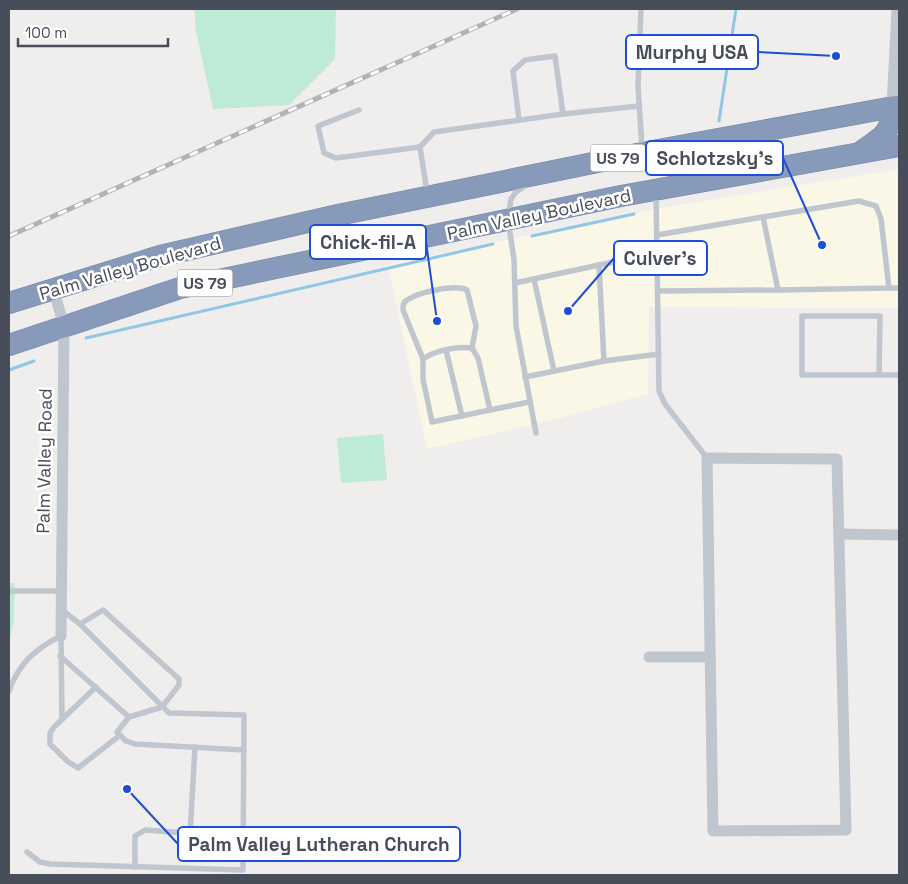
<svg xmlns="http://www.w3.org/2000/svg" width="908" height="884" font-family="'Space Grotesk',sans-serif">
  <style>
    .commercial { fill: #faf7e7 }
    .green { fill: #beebd5 }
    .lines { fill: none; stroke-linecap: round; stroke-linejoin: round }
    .stream { stroke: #8fc7e4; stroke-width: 3 }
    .highway-casing { stroke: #7485a4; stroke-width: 22 }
    .lane { stroke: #bfc6ce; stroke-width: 5.5 }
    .street { stroke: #bfc6ce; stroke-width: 11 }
    .highway { stroke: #889ab9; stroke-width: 21 }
    .rail-casing { stroke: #b0b2b7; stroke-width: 5 }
    .rail { stroke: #fff; stroke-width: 3; stroke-dasharray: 9; stroke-linecap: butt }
    .labels { text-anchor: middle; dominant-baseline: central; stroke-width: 5; stroke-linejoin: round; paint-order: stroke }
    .shield { fill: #fff; stroke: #7e838b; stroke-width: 1 }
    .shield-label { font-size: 16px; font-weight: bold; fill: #474e59 }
    .street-label { font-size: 18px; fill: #474e59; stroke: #fff }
    .leader { fill: none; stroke: #1d4ed8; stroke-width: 2 }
    .callout-dot { fill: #1d4ed8; stroke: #fff; stroke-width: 2 }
    .callout { fill: #fff; stroke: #1d4ed8; stroke-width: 2 }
    .callout-label { font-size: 19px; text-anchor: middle; font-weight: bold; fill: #474e59 }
  </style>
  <rect width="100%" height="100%" fill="#f0eded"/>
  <!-- commercial -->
  <polygon class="commercial" points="899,169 899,308 649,307 648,394 552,420 427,449 388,265 632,213"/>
  <!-- green -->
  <g class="green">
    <polygon points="194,9 336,9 335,59 289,105 213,109 196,31"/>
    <polygon points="383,434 387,480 341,483 337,438"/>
    <polygon points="9,583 15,583 14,619 9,645"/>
  </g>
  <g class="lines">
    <!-- stream -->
    <g class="stream">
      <polyline points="719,121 736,9"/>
      <polyline points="532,236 634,214"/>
      <polyline points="86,338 493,244"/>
      <polyline points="9,370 34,361"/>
    </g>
    <!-- highway casing -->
    <g class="highway-casing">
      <g id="highway">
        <path d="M 862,151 C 882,137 892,133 892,107"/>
        <polyline points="9,303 160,256 338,215 642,153 899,106"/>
        <polyline points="9,345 180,288 621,196 899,146"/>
      </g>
    </g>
    <!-- lane -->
    <g class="lane">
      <polyline points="641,9 638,86 642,148"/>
      <polyline points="359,110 318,126 324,153 336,158 420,147 434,132 563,114"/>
      <polyline points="519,120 513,71 525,60 555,56 563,114 639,106"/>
      <polyline points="420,147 427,192"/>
      <polyline points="526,185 516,192 511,199 508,220 514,259 516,326 536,433"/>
      <polyline points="656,194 659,391 665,404 707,458"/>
      <polyline points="763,217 859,201 876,206 881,219 889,288 778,290"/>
      <polyline points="657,235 763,217 778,290 659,291"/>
      <polyline points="534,279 554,371"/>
      <polyline points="515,283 599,265"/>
      <polyline points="889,288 899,288"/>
      <polyline points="446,350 462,416"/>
      <path d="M 423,359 L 403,310 C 403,306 403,302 407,300 C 419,292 455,284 467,290 L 476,326 L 472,348"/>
      <polyline points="604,361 659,354"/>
      <polyline points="879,375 880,316 802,316 802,375 899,375"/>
      <polyline points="525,377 604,361 599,265 635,258"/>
      <path d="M 490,410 L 478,358 L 472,348 C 457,346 436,350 423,359 L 423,379 L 432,422 L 529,402"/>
      <polyline points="9,591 60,591"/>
      <polyline points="80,624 103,610 179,679 179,685 162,707 129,717"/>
      <polyline points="60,656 129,717 117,732 126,741 135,744 244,750"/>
      <polyline points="96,687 54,727 50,733 50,744 67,761 78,768 119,736"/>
      <path d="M 9,691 C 19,663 35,649 61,636 L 62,719"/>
      <polyline points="190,834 195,747"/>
      <polyline points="27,852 40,862 50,864 243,870 244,715 169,713 80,624 62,610"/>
      <polyline points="135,867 135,836 145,830 243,837"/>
    </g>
    <!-- street -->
    <g class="street">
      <polyline points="892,107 897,9"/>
      <polyline points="53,288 64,326 61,636"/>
      <polygon points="707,458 837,459 846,830 713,831"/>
      <polyline points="840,534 899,535"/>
      <polyline points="649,657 710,657"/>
    </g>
    <!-- highway -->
    <use href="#highway" class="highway"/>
    <!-- rail casing -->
    <g class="rail-casing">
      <polyline id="rail" points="9,236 517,9"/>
    </g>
    <!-- rail -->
    <use href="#rail" class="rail"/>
  </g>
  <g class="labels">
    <!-- shield labels -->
    <g class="shield">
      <rect x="590.5" y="144.5" width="55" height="27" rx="4"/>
      <rect x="177.5" y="269.5" width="55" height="27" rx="4"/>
    </g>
    <g class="shield-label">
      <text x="618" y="158">US 79</text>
      <text x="205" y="283">US 79</text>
    </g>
    <!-- street labels -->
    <g class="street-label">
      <text transform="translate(539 214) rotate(-12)">Palm Valley Boulevard</text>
      <text transform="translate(130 268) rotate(-16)">Palm Valley Boulevard</text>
      <text transform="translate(44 461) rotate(-89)">Palm Valley Road</text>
    </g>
  </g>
  <!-- callouts -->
  <path class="leader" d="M836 56L758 52M822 245L783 158M437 321L426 242M568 311L614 258M127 789L178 844"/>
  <g class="callout-dot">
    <circle cx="836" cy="56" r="5"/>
    <circle cx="822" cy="245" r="5"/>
    <circle cx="437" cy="321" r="5"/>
    <circle cx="568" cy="311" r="5"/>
    <circle cx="127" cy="789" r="5"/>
  </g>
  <g class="callout">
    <rect x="626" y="35" width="132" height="34" rx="5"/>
    <rect x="646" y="141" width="137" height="34" rx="5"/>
    <rect x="310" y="225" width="116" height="34" rx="5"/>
    <rect x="614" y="241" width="93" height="34" rx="5"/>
    <rect x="178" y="827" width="282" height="34" rx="5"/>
  </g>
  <g class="callout-label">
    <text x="692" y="59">Murphy USA</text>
    <text x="715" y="165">Schlotzsky's</text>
    <text x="368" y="249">Chick-fil-A</text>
    <text x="660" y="265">Culver's</text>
    <text x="319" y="851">Palm Valley Lutheran Church</text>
  </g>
  <!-- border -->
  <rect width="908" height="884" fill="none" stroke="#474e59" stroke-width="20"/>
  <!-- scale -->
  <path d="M18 38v8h150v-8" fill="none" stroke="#474e59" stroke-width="2.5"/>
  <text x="25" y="38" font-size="15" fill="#474e59" stroke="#ffffff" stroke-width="4" paint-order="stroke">100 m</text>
</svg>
